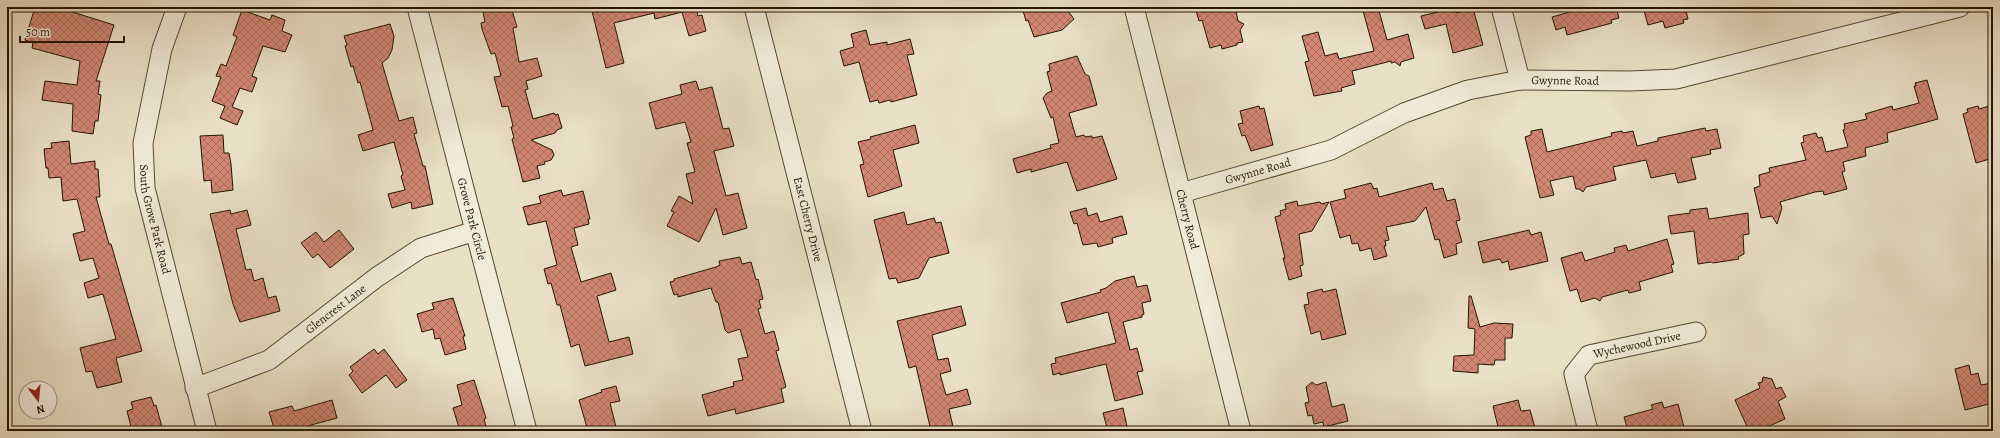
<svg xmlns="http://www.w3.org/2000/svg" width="2000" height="438" font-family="Alegreya,serif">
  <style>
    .building { fill: url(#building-cross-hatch); stroke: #241400 }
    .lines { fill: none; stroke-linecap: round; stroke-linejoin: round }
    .minor-casing { stroke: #564731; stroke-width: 21 }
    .minor { stroke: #f1ebd9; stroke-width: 19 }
    .labels { text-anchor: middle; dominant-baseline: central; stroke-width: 3; stroke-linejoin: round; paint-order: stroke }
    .street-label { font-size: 12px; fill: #241400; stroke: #f1ebd9 }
  </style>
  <defs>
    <pattern id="building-cross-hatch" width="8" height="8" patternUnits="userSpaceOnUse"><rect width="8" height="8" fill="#d28773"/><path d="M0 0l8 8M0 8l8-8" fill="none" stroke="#aa6d5c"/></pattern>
  </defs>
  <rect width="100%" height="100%" fill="#eae0c5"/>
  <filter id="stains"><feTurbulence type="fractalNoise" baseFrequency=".005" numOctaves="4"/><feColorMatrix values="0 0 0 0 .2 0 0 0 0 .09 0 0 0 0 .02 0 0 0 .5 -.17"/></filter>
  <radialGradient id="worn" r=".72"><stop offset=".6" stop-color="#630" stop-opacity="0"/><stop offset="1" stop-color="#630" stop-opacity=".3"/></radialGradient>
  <!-- building -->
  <g class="building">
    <polygon points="35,7 67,7 66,10 114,25 96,81 100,81 98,94 101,95 98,121 95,121 93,134 72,131 73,104 42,100 45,81 77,85 80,61 32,48 33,43 25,40"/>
    <polygon points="482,7 511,7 517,27 513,28 519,62 537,58 542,76 526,81 528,89 525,90 533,119 554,113 555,115 558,114 562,128 557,130 555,133 531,140 552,150 554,155 551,160 544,162 545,164 537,166 540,178 523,182 512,139 514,138 511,127 513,126 508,106 502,107 494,77 501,76 495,53 491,54 482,29 481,23 485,22"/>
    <polygon points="591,7 696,7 698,16 702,15 706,31 689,36 682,12 655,19 654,13 614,23 624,63 606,68"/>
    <polygon points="1022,7 1065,7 1074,19 1062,30 1034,37 1028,20 1026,21"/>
    <polygon points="1195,7 1235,7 1238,21 1244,24 1240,30 1243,42 1237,43 1237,45 1222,49 1221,45 1210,48 1202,20 1199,21"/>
    <polygon points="1362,7 1378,7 1387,40 1408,34 1414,58 1401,62 1400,66 1395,62 1391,63 1391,61 1352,71 1355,84 1341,88 1342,91 1314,96 1305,62 1309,61 1302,36 1318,32 1325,56 1337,53 1339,59 1374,51"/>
    <polygon points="1441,7 1455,7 1456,13 1473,8 1483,45 1453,53 1446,24 1425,29 1421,16 1442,11"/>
    <polygon points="1579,7 1616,7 1619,18 1611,20 1612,23 1567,35 1565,27 1556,30 1552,17 1580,9"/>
    <polygon points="1643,7 1685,7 1688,19 1683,20 1684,23 1665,28 1663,21 1648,25"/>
    <polygon points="242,10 270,20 272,15 285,20 282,31 292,35 285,52 263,46 252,76 257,78 252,92 240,88 232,107 243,111 237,125 220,118 225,106 212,101 221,77 216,76 221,64 226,66 237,37 233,35"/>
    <polygon points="390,24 394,36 392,50 388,58 382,63 399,121 413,117 417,133 414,134 423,166 425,166 433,204 412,209 411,202 392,208 388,194 405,190 401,176 403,175 394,142 363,151 358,135 373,130 360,82 358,83 353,66 351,67 345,46 347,45 344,36"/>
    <polygon points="866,30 870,45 887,42 887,45 910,39 914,54 907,55 917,95 891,102 890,100 879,103 878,100 870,102 859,62 844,66 840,51 854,47 851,34"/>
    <polygon points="1077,56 1085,74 1089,76 1097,105 1069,113 1076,137 1084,135 1085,137 1092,136 1092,138 1102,136 1117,179 1077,191 1067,162 1031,172 1031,169 1017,173 1013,159 1051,148 1050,145 1059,143 1053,117 1051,118 1043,98 1047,93 1052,91 1047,72 1050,71 1049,64"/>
    <polygon points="1927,80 1938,119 1887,133 1888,142 1865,148 1866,156 1843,162 1845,171 1842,172 1847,189 1824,195 1823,191 1815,192 1780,202 1782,208 1777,224 1772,216 1761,218 1754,188 1760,186 1759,175 1770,172 1769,168 1806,160 1801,143 1804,142 1803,136 1816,133 1818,138 1822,137 1826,152 1848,147 1843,130 1845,129 1844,124 1867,119 1865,114 1892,106 1893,110 1919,103 1914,86 1916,86 1915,83"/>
    <polygon points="696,81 699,90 712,87 723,129 729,128 734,146 714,151 726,196 738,193 747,228 723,235 716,208 699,242 667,226 674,212 671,211 679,196 693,204 686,174 695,172 687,143 691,142 685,122 656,129 649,103 682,94 680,85"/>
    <polygon points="1993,105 1993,158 1976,163 1963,114 1968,112 1967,109 1978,106 1979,109"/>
    <polygon points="1259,106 1260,109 1264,108 1273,145 1251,151 1245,135 1242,136 1238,124 1243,123 1240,111"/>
    <polygon points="915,125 919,143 893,150 902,186 868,197 860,165 864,164 858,142 871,139 870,137"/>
    <polygon points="1705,128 1706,131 1717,129 1721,148 1710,150 1711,154 1691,158 1696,179 1678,183 1675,173 1651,178 1646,160 1613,167 1616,180 1586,187 1583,192 1579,189 1576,189 1573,176 1550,181 1554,195 1540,198 1525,137 1531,135 1531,131 1542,129 1547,152 1612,136 1611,133 1622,131 1623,133 1633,131 1637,146 1658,141 1658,138"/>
    <polygon points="223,135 224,153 229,153 231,164 233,190 212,193 211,180 204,181 200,136"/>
    <polygon points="69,141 71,164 95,161 95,169 98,169 100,197 96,197 109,244 111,244 142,351 116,358 122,382 97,388 92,371 86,372 80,348 116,339 103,294 88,298 84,283 99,278 93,258 80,261 73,234 85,231 77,199 63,201 61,177 49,178 48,168 46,168 44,149 52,148 51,143"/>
    <polygon points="1371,183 1374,189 1377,188 1379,197 1432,183 1434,190 1443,188 1447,201 1455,199 1460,220 1456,221 1462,242 1456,244 1457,254 1444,258 1439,239 1435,240 1426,207 1415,221 1386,227 1389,240 1385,241 1386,246 1384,246 1387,256 1374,260 1371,248 1360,251 1358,243 1352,244 1350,235 1340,238 1330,202 1346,198 1344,190"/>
    <polygon points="561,190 563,196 583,191 590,219 588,219 589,224 574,228 578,245 571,247 581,282 611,273 616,290 597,296 609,342 629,337 633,354 585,366 579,344 571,347 560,305 557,305 551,283 548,284 544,269 557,265 546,221 528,225 523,207 541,203 539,196"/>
    <polygon points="1297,201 1298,206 1320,202 1321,204 1329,202 1312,231 1299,234 1303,263 1303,265 1300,266 1302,276 1289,280 1283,258 1285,258 1275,217 1281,215 1280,211 1286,209 1285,204"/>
    <polygon points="1086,208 1088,216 1097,213 1100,222 1122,216 1127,234 1112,238 1113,243 1098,247 1097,243 1083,245 1077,223 1074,224 1070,212"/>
    <polygon points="1707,208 1709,219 1748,213 1749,234 1743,235 1744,254 1738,257 1739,259 1713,263 1711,262 1698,264 1694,231 1671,234 1668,216 1690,213 1690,210"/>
    <polygon points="230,210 231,214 247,210 251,225 236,229 246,270 251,269 254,281 263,278 268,298 276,296 280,311 240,322 233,304 210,214"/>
    <polygon points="904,212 907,225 934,218 936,223 941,222 949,253 929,258 919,278 898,283 896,278 889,279 874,220"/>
    <polygon points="339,230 354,249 330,268 318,254 313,258 301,243 316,232 324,242"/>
    <polygon points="1529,230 1531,235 1541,232 1548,261 1510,270 1508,261 1502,263 1500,259 1483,263 1478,242"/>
    <polygon points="1667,239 1674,264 1671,265 1673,272 1639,282 1641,290 1629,293 1628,290 1602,297 1600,301 1595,298 1581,302 1577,289 1570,291 1561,258 1582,252 1585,261 1615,252 1614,248 1626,245 1628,251"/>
    <polygon points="740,257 742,264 751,262 756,280 758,279 763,299 759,300 761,308 758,309 765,334 774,331 779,350 776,351 786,387 781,389 784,402 736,414 735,409 708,416 702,395 734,386 733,382 743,380 738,359 748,357 740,329 728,333 725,330 718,302 716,302 711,288 678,297 678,294 674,295 670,282 674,281 674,279 716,267 720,265 719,261"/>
    <polygon points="1134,276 1137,287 1147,285 1151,301 1142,303 1144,314 1142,315 1142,317 1123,322 1130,350 1137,348 1143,371 1137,372 1143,394 1115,401 1106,364 1060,375 1060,373 1053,375 1051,364 1056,363 1055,358 1116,343 1108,312 1067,323 1061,303 1101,292 1100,290 1106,288 1115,281"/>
    <polygon points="1322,289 1323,292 1336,289 1346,334 1322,340 1320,331 1311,334 1304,305 1309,304 1307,293"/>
    <polygon points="1469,296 1471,296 1480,327 1494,323 1513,324 1512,338 1505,338 1505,360 1495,360 1494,365 1478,364 1478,373 1453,371 1454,356 1474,355 1475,329 1468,328"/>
    <polygon points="453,298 465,336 463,336 466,349 445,355 440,338 435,339 433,329 422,332 417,314 434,309 432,303"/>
    <polygon points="961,306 966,325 932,335 938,360 948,358 951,371 940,374 946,395 967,389 971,404 949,409 954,431 931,431 916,366 909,368 897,321"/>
    <polygon points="374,349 378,354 384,349 407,380 396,388 386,375 362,393 349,375 353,371 350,367"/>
    <polygon points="1969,365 1971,375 1978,373 1981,385 1993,383 1993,403 1965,410 1955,369"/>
    <polygon points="1763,377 1772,379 1776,389 1781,387 1786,397 1778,401 1785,419 1767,427 1769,431 1749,431 1735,400 1760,388 1758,383 1762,382"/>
    <polygon points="474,380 486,418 484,419 486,426 460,431 453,408 462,405 457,385"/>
    <polygon points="1312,382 1316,385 1326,382 1332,407 1344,404 1348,421 1324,427 1323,422 1314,424 1312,415 1308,416 1305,403 1309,402 1306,387"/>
    <polygon points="616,386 620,401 610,403 617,431 588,431 579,400 602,392 601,390"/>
    <polygon points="151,397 154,406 156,405 163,431 132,431 127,411 133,409 131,402"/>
    <polygon points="332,400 337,418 300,428 300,431 275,431 269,412 292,406 294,411"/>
    <polygon points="1518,400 1521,411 1530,410 1536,431 1499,431 1493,406"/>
    <polygon points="1662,402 1664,408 1678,404 1685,431 1628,431 1624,417 1653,409 1651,405"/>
    <polygon points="1123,408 1128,431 1108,431 1103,413"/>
  </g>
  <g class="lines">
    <!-- minor casing -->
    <g class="minor-casing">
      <g id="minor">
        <path id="s1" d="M 177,7 L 162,49 L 143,143 L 145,188 L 207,431"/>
        <path id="s2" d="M 417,7 L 527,431"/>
        <path id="s3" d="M 754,7 L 862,431"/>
        <path id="s4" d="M 1134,7 L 1241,431"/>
        <polyline points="1501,7 1520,80"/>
        <path id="s5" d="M 1181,193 L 1331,150 L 1404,113 L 1468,90 L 1520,80 L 1630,81 L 1676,79 L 1960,7"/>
        <path id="s6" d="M 195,388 L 269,360 L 377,277 L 421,248 L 475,231"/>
        <path id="s7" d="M 1588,431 L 1574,374 L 1589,355 L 1696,332"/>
      </g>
    </g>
    <!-- minor -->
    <use href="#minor" class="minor"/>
  </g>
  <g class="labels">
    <!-- street labels -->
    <g class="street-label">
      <text stroke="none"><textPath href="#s5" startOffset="404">Gwynne Road</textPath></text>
      <text stroke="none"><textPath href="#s5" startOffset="80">Gwynne Road</textPath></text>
      <text stroke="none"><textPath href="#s1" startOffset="218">South Grove Park Road</textPath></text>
      <text stroke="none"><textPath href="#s2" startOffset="219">Grove Park Circle</textPath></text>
      <text stroke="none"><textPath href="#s3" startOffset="219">East Cherry Drive</textPath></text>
      <text stroke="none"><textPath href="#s4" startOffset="219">Cherry Road</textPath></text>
      <text stroke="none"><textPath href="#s6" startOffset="163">Glencrest Lane</textPath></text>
      <text stroke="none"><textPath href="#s7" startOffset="132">Wychewood Drive</textPath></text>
    </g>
  </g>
  <!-- margin -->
  <rect width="2000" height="438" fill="none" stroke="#eae0c5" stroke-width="24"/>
  <rect x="8" y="8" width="1984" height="422" fill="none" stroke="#241400" stroke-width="2"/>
  <rect x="12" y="12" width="1976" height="414" fill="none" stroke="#241400"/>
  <!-- north arrow -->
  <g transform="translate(38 400) rotate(164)"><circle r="19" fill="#f1ebd9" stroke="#9f9582"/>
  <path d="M0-3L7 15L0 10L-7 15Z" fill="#8f2418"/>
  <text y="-6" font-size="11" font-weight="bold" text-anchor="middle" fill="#241400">N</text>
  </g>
  <!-- scale -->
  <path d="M20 36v6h104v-6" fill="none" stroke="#241400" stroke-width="2"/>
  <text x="26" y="36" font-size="12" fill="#241400" stroke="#f1ebd9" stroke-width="3" paint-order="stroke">50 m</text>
  <rect width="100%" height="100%" filter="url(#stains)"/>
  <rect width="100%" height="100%" fill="url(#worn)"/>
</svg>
